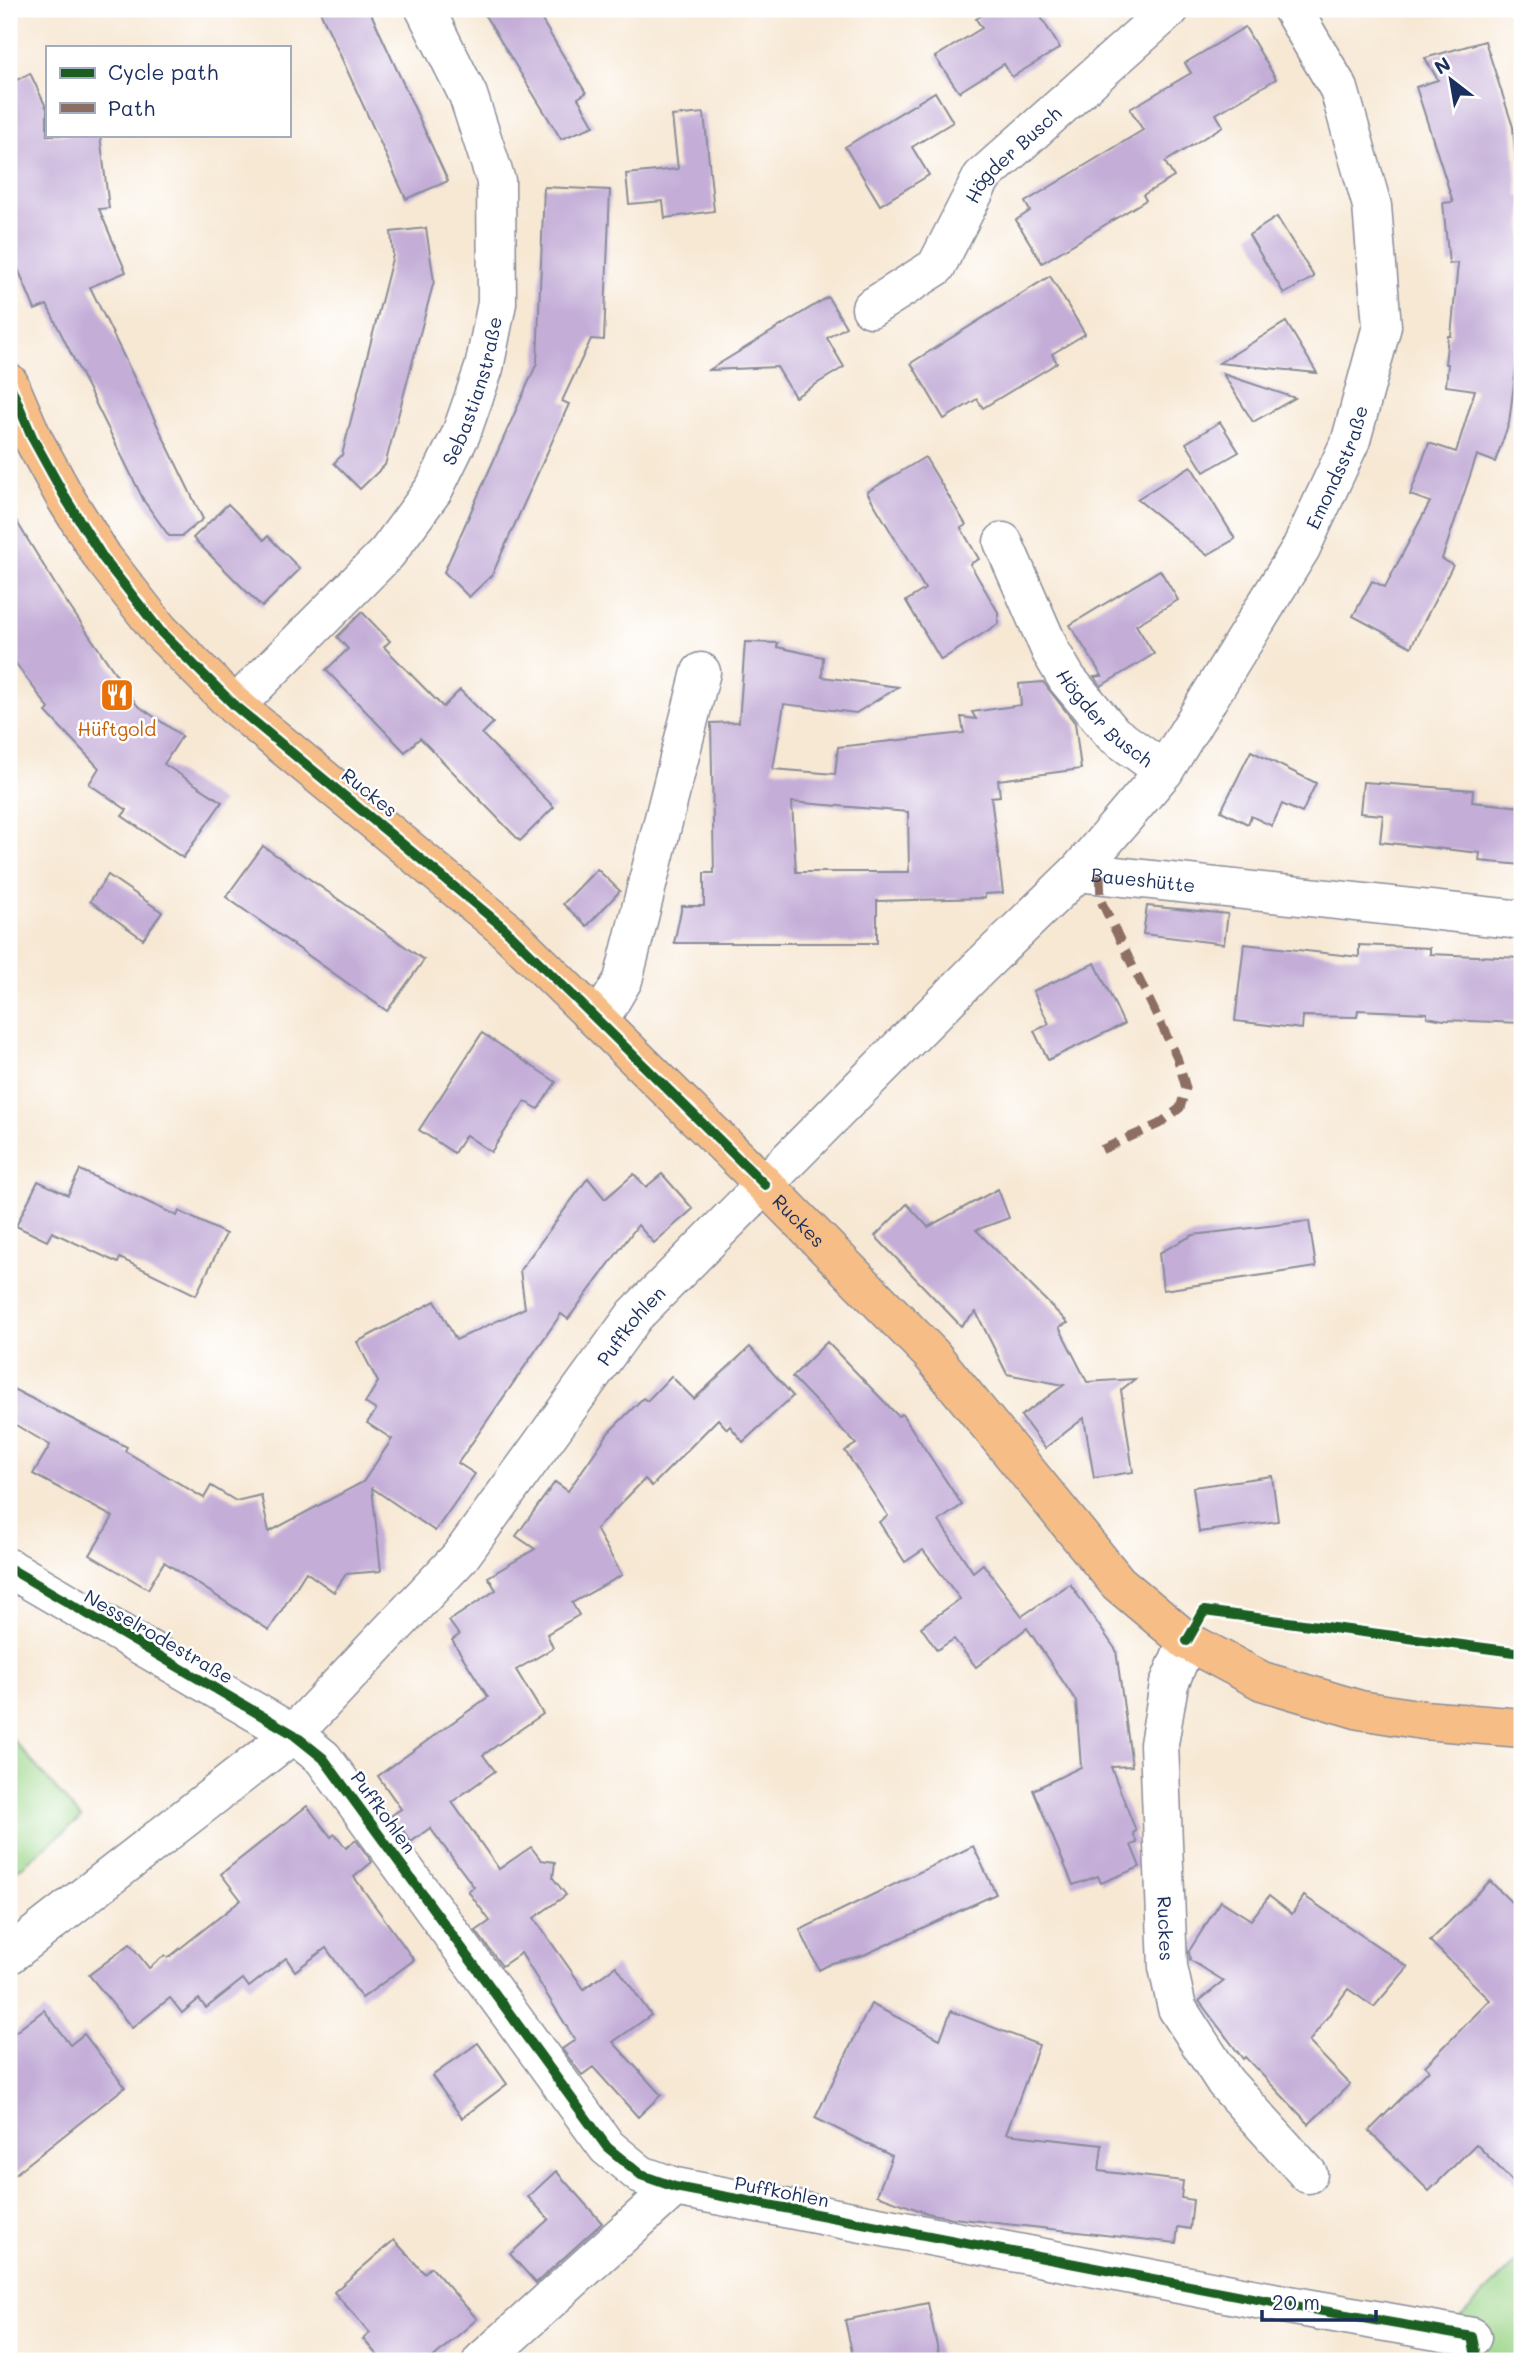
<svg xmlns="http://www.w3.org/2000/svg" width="1531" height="2370" font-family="Mali,sans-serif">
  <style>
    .green { fill: #9ad487; stroke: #5a8272; stroke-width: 2 }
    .building { fill: #c4aed8; fill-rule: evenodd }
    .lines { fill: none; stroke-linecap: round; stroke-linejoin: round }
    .minor-casing { stroke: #898c99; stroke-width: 41 }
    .major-casing { stroke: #898c99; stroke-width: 41 }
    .minor { stroke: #fff; stroke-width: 38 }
    .major { stroke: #f6be86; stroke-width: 38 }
    .quiet { stroke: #8d6e63; stroke-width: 9; stroke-dasharray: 18 9; stroke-linecap: butt }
    .cycleway-casing { stroke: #fff; stroke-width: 15 }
    .cycleway { stroke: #1b5e20; stroke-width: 10 }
    .labels { text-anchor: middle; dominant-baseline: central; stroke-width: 5; stroke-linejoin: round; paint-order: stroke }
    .street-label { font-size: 19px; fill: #1b2f5e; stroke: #fff }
    .food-label { font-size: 19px; fill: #c56008; stroke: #fff }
  </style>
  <rect width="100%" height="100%" fill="#fff"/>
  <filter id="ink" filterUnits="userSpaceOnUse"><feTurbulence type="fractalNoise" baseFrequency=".0143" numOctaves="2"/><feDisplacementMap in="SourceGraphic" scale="14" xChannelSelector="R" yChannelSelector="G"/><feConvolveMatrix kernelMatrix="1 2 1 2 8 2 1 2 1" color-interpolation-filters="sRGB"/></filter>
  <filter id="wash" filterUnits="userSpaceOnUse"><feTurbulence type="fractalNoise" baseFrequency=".00686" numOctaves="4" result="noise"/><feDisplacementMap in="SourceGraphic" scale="28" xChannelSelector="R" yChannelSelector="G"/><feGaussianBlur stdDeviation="1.57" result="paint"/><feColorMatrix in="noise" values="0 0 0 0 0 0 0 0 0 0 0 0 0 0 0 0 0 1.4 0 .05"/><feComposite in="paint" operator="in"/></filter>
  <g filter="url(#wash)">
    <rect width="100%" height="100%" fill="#f7e8d4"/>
    <!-- green -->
    <g class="green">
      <polygon points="9,1735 81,1818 9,1877"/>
      <polygon points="1522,2256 1522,2361 1477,2361 1472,2337 1457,2321"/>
    </g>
    <g id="blocks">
      <!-- building -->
      <g class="building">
        <polygon points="319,9 369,9 448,181 406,199"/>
        <polygon points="481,9 535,9 586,93 578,98 594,126 561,139"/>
        <polygon points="993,9 1036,9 1060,48 1012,77 1004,64 959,92 935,57 982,28 976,19"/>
        <polygon points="1245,27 1276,79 1216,114 1223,126 1165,162 1174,177 1143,195 1146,200 1042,263 1016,220 1030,211 1025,202 1143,130 1130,109 1191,73 1185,63"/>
        <polygon points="1485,41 1513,127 1518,196 1522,196 1522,321 1509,423 1495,462 1477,455 1442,559 1453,565 1411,647 1353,616 1372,581 1385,587 1430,502 1410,495 1429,443 1456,452 1475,390 1446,386 1448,364 1445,364 1448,336 1451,336 1458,263 1449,264 1443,203 1453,202 1416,87 1438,80 1425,58"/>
        <polygon points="30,73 47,109 47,135 100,135 109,208 99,209 126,272 90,287 203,519 182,536 169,536 144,501 47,305 35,310 9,247 9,84"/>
        <polygon points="935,92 953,122 912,147 929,175 880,205 845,147"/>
        <polygon points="704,113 714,211 665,218 663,201 629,204 626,174 678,169 672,116"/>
        <polygon points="544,187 610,190 604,340 591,339 562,401 569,404 492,575 469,597 444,572 537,363"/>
        <polygon points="1277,217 1314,277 1284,294 1249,235"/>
        <polygon points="426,228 434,281 385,465 360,489 334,463 342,455 393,255 391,232"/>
        <polygon points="1050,276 1085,334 1052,354 1057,363 983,408 977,399 944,419 911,363"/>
        <polygon points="828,297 846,327 827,338 844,367 795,397 777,367 709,370"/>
        <polygon points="1286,322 1317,373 1219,363"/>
        <polygon points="1223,374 1295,398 1253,422"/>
        <polygon points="1220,422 1239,452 1204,472 1186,443"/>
        <polygon points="925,457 966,525 961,528 979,559 970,564 998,612 998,624 941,660 906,601 925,589 867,492"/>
        <polygon points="1191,466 1235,539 1207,555 1137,499"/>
        <polygon points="228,504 264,540 268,536 300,569 262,607 193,538"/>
        <polygon points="9,509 61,594 137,705 182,736 164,764 222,802 183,858 122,816 127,810 89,784 99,768 46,712 49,709 9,654"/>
        <polygon points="1160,570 1178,600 1136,625 1154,654 1101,686 1094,677 1102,676 1070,625"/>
        <polygon points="362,612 390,641 384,647 443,707 460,690 493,723 482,734 554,807 520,841 420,738 405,752 326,670 348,649 337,637"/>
        <path d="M 745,642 L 778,643 L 777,647 L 823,657 L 822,677 L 898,687 L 856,713 L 784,704 L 773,769 L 835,774 L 838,747 L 964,733 L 961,717 L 976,719 L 972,712 L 1021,705 L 1019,684 L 1043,682 L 1075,723 L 1081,769 L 998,780 L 1000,796 L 991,797 L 1003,893 L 985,894 L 985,898 L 877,901 L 877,943 L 674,943 L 682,906 L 704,906 L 704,873 L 714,873 L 711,723 L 739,722 ZM 792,802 L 908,812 L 909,872 L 796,872 Z"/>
        <polygon points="1251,751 1316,783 1302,813 1282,804 1272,826 1251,816 1248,824 1221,811"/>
        <polygon points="1363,782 1473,790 1472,802 1522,807 1522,865 1479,861 1480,853 1380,842 1383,815 1360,813"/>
        <polygon points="263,846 424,960 387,1011 226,897"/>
        <polygon points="597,869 620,891 587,926 563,904"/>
        <polygon points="108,875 162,912 143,939 90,901"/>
        <polygon points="1147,906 1228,914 1224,944 1143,934"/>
        <polygon points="1244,944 1359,957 1359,945 1430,948 1430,954 1522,958 1522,1023 1444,1020 1427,1017 1427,1013 1358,1010 1357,1017 1303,1016 1302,1029 1235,1021"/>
        <polygon points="1095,963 1124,1024 1048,1060 1034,1031 1049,1024 1033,991"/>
        <polygon points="482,1033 556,1082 538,1109 525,1101 491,1152 466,1135 454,1153 419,1130"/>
        <polygon points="80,1170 177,1216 179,1211 226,1234 196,1295 120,1258 118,1263 52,1232 47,1241 16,1226 38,1181 68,1195"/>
        <polygon points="634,1174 646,1187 662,1174 693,1209 654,1243 638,1225 568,1319 561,1314 458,1463 475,1474 435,1531 372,1488 381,1571 346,1574 334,1592 306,1572 269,1630 164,1562 148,1589 90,1555 113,1517 33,1474 50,1445 9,1421 9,1387 127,1447 125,1451 204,1498 211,1486 236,1501 261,1495 269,1532 363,1482 392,1439 367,1423 376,1410 365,1403 378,1382 357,1342 435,1301 456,1340 525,1308 520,1270 588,1178 605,1199"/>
        <polygon points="998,1189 1009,1218 976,1230 1068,1323 1059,1327 1087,1382 1135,1379 1121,1390 1133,1472 1094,1478 1084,1418 1045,1448 1021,1416 1064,1385 1007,1374 976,1312 961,1326 875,1236 907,1204 928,1227"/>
        <polygon points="1309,1221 1316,1267 1163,1290 1159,1253 1193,1235"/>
        <polygon points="827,1342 898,1416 902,1414 962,1505 939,1521 973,1572 983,1564 1022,1616 1070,1584 1116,1650 1132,1766 1111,1767 1136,1831 1133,1833 1137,1843 1131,1845 1140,1867 1101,1883 1098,1876 1073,1885 1033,1790 1081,1767 1076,1701 1027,1628 976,1667 954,1639 937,1650 921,1627 960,1599 923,1550 905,1562 879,1522 888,1516 845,1451 856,1444 792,1377"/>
        <polygon points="750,1347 793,1396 743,1442 730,1426 727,1429 718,1419 652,1486 645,1479 596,1529 622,1575 572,1603 579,1615 547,1634 553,1648 516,1670 543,1714 483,1755 495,1771 452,1802 499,1869 531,1847 541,1860 555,1862 553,1878 566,1895 534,1918 584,1989 616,1966 651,2015 613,2042 661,2095 638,2117 593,2067 582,2075 562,2049 575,2040 521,1953 502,1966 476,1931 490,1921 468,1891 474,1887 430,1828 411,1842 392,1815 401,1809 378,1776 488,1697 452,1640 459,1635 449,1621 496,1590 488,1577 535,1549 516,1536 555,1482 568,1491 609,1432 643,1398 647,1401 671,1376 694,1399"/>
        <polygon points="1272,1476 1278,1521 1199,1532 1193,1487"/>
        <polygon points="307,1806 331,1837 335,1834 346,1848 356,1840 372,1862 354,1877 414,1960 362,1998 326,1948 295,1971 286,1958 249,1987 243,1979 206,2008 199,1999 182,2013 170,1998 132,2028 89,1975 130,1944 149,1968 165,1955 168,1958 241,1900 221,1874"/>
        <polygon points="973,1846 996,1894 864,1955 832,1963 819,1970 800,1930"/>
        <polygon points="1490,1881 1522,1913 1522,2191 1476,2144 1429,2191 1369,2131 1429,2070 1425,2066 1490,2000 1430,1941"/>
        <polygon points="1269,1896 1292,1914 1304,1896 1408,1967 1374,2007 1348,1989 1309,2042 1350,2084 1309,2124 1245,2057 1243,2059 1199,2001 1224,1981 1190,1960 1189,1951 1221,1901 1251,1920"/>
        <polygon points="871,2004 940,2039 951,2011 1039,2045 1006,2134 1102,2145 1099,2171 1183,2181 1181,2198 1193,2200 1190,2229 1178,2227 1176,2243 953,2218 927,2213 877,2195 892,2156 815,2118"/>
        <polygon points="44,2010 70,2045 84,2034 125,2087 9,2179 9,2037"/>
        <polygon points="478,2043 507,2084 462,2118 432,2076"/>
        <polygon points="556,2171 602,2223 536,2283 510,2254 549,2219 528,2197"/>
        <polygon points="394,2240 424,2273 431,2267 477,2319 429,2361 382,2361 363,2339 370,2333 334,2292"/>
        <polygon points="928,2303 940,2361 854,2361 845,2320"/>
      </g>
    </g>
  </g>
  <g filter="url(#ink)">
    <use href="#blocks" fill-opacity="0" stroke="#898c99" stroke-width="2"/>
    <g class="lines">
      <!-- minor casing -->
      <g class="minor-casing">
        <g id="minor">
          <path id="s1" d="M 871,308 L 936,267 L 982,177 L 1170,9"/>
          <path id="s2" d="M 1003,542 L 1051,652 L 1067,679 L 1113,734 L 1164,771"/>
          <path id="s3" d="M 235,706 L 387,553 L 434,489 L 461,434 L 484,368 L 497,303 L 496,181 L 468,95 L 425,9"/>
          <path id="s4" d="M 1078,872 L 1164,771 L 1301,548 L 1351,440 L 1382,326 L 1372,206 L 1339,89 L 1292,9"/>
          <polyline points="599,1021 623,980 701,672"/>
          <polyline points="9,1568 293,1734 323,1758 607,2147 641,2175 675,2187 1283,2304 1472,2337"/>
          <path id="s5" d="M 1187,1641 L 1169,1684 L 1159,1744 L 1168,1967 L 1177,2008 L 1225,2082 L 1308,2174"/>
          <path id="s6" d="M 9,1955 L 293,1734 L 460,1557 L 635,1315 L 978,969 L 1078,872 L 1522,920"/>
          <polyline points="482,2361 675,2187"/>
        </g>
      </g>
      <!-- major casing -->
      <g class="major-casing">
        <g id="major">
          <path id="s7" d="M 9,383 L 33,439 L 66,499 L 103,558 L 160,631 L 235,706 L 503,927 L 765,1185 L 931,1354 L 1118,1583 L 1187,1641 L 1262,1681 L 1360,1710 L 1423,1720 L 1522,1728"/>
        </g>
      </g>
      <!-- minor -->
      <use href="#minor" class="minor"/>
      <!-- major -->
      <use href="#major" class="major"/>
      <!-- quiet -->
      <polyline class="quiet" points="1100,875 1101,901 1177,1057 1186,1088 1180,1108 1159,1124 1101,1150"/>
      <!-- cycleway casing -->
      <g class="cycleway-casing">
        <g id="cycleway">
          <polyline points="9,383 33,439 66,499 103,558 160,631 235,706 503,927 765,1185"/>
          <polyline points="9,1568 293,1734 323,1758 607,2147 641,2175 675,2187 1283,2304 1472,2337 1477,2361"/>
          <polyline points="1187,1641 1204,1611 1522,1653"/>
        </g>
      </g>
      <!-- cycleway -->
      <use href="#cycleway" class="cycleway"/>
    </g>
  </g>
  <!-- icons -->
  <defs>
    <g id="restaurant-square" transform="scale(1.75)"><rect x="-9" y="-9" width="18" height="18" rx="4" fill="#e8710a" stroke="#fff"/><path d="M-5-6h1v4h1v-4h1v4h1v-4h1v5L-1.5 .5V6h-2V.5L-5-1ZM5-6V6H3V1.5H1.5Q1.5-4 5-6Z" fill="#fff"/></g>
  </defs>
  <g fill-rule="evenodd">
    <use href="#restaurant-square" x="117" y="695"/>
  </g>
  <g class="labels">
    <!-- street labels -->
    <g class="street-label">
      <text stroke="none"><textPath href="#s1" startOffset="215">Högder Busch</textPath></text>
      <text stroke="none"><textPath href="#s3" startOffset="401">Sebastianstraße</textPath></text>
      <text stroke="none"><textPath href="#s4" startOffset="483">Emondsstraße</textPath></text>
      <text stroke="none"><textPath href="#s2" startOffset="206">Högder Busch</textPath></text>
      <text transform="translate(370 792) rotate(39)">Ruckes</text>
      <text stroke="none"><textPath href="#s6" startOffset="1594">Baueshütte</textPath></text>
      <text stroke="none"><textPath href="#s7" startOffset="1162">Ruckes</textPath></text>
      <text stroke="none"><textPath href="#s6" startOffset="891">Puffkohlen</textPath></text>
      <text transform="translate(159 1636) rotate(30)">Nesselrodestraße</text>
      <text transform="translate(384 1812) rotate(54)">Puffkohlen</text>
      <text stroke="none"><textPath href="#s5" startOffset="292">Ruckes</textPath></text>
      <text transform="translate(782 2191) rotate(11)">Puffkohlen</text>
    </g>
    <!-- food labels -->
    <g class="food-label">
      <text x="117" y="728">Hüftgold</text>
    </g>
  </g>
  <!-- margin -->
  <rect width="1531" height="2370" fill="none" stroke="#fff" stroke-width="35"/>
  <!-- legend -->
  <rect x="46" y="46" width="245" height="91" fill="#ffffff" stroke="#a4acbf" stroke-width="2"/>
  <rect x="60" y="68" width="35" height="10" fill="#1b5e20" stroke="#a4acbf" stroke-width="2"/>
  <text x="108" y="80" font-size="21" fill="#1b2f5e">Cycle path</text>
  <rect x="60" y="103" width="35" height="10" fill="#8d6e63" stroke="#a4acbf" stroke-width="2"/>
  <text x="108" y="116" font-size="21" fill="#1b2f5e">Path</text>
  <!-- north arrow -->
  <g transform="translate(1451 80) rotate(329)" stroke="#ffffff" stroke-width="5" paint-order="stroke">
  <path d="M0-5L12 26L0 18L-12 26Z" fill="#1b2f5e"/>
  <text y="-10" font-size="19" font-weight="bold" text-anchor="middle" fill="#1b2f5e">N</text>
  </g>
  <!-- scale -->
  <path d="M1262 2310v10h114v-10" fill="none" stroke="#1b2f5e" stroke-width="3.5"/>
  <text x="1272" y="2310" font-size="21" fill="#1b2f5e" stroke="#ffffff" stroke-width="5" paint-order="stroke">20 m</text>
</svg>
